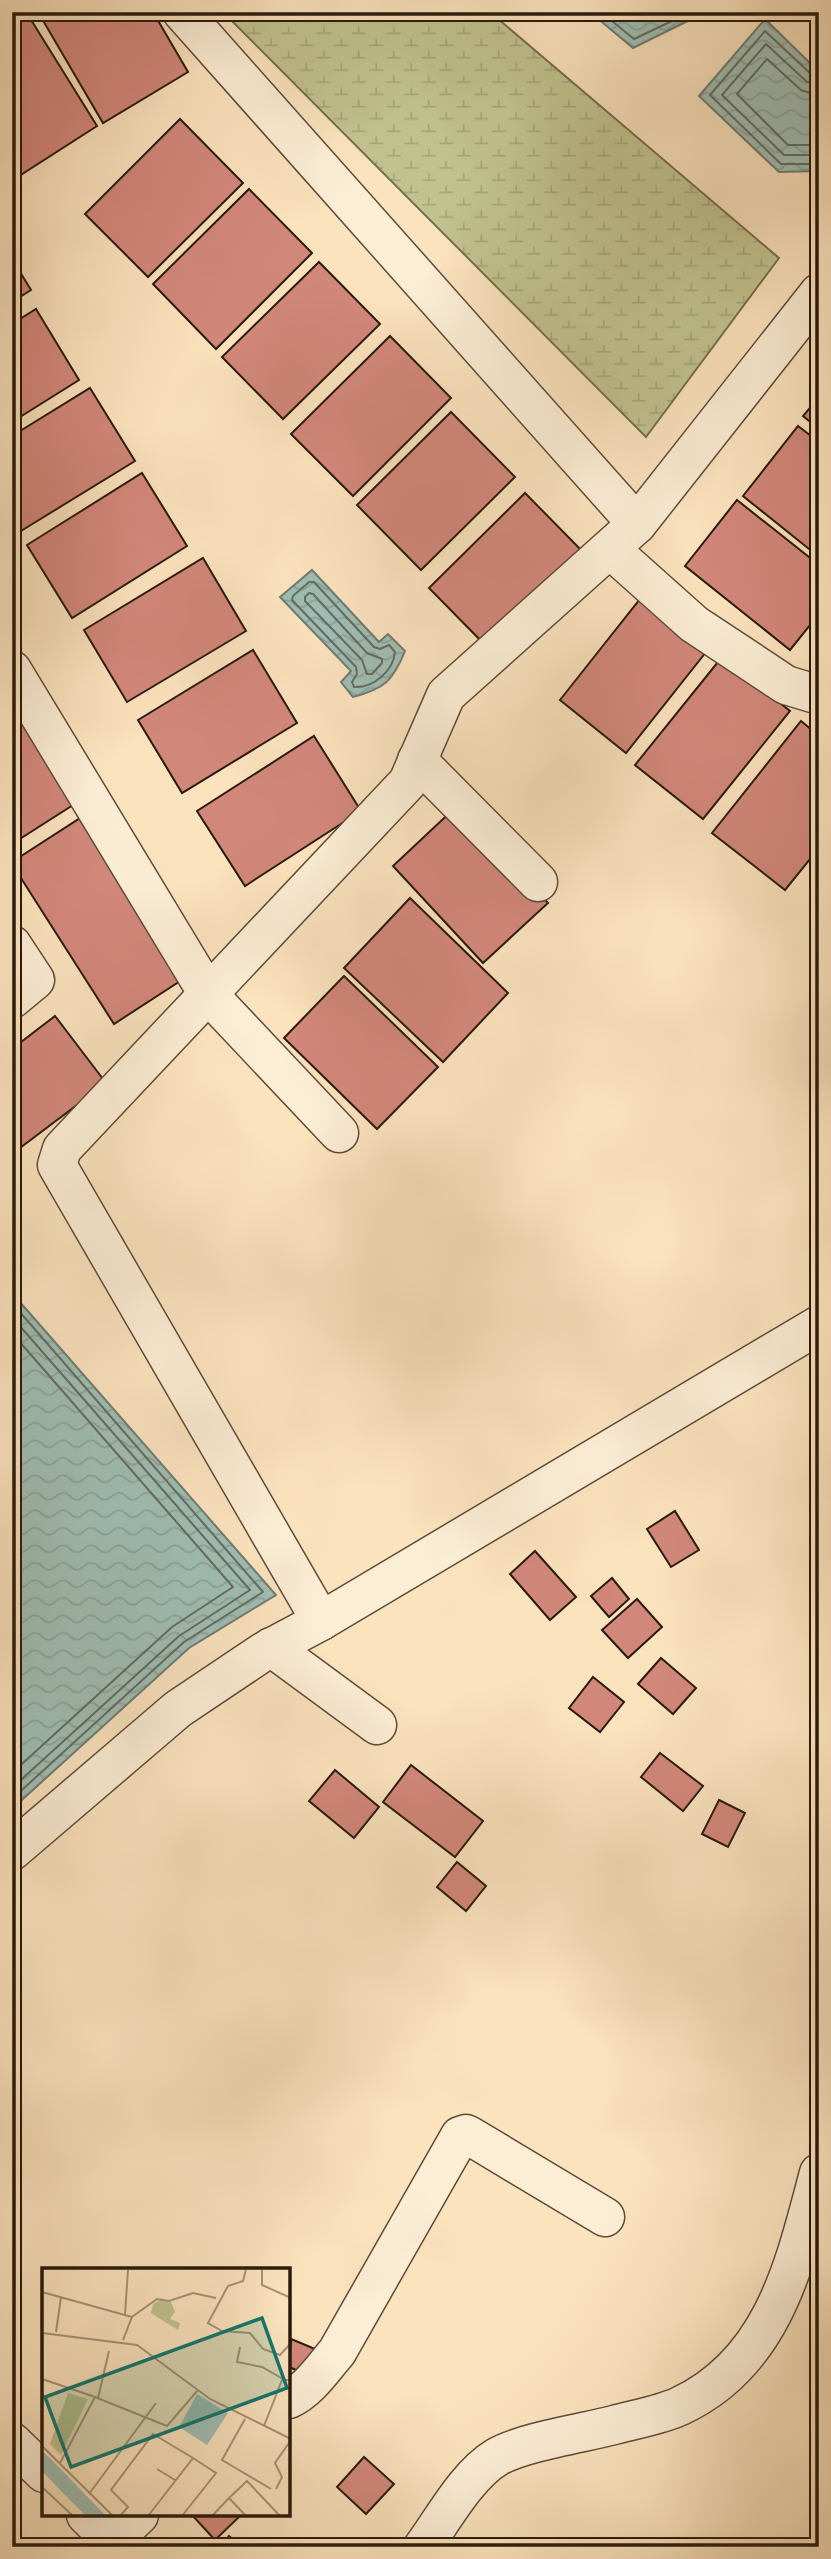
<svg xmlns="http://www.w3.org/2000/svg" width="831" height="2559" font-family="'IM FELL French Canon',serif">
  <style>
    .wetland { fill: url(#wetland-marsh); stroke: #756e4e; stroke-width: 2 }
    .water { fill: url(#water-waves); stroke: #707c72; stroke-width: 2 }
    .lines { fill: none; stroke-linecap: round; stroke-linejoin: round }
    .shore { stroke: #646c61; stroke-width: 2 }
    .building { fill: #d2877b; stroke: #291a0d; stroke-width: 2 }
    .minor-casing { stroke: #5e4c39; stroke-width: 41 }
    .minor { stroke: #fcedd5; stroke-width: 38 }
    .inset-road { fill: none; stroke: #a79377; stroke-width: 2 }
    .view { fill: #0f766e; fill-opacity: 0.15; stroke: #0f766e; stroke-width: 3.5 }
    .inset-edge { fill: none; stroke: #291a0d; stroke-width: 3.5 }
  </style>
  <defs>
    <pattern id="wetland-marsh" width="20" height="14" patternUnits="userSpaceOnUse" patternTransform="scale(1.75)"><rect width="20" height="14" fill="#c1c38f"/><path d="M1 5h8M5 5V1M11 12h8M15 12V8" fill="none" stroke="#a6a77a"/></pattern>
    <pattern id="water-waves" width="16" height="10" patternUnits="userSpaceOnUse" patternTransform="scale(1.75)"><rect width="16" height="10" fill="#9fbeb5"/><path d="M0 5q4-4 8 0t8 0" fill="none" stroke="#89a39a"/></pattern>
  </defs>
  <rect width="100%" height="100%" fill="#fbe3be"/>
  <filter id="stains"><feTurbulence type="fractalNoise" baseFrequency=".00286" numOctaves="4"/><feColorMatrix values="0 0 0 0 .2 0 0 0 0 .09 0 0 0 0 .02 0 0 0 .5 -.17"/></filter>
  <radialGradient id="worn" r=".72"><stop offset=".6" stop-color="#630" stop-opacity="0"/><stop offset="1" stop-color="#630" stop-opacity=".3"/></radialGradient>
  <!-- wetland -->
  <polygon class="wetland" points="223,12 490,12 779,258 646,437"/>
  <!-- water -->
  <g class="water">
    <polygon points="590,12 706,12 633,48"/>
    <polygon points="765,19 819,72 819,171 779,172 699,96"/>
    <path d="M 312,570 L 379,642 L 388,634 L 405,651 C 393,681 384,689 353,697 L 341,682 L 351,671 L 280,597 Z"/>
    <polygon points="12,1293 276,1595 189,1648 12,1809"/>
  </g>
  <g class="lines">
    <!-- shore -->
    <g class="shore">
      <polyline points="601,12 634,39 691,12"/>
      <polyline points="819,76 811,74 765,31 710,95 781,164 819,164"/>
      <polyline points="819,85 807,82 766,44 722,95 784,155 819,155"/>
      <polyline points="819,96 801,90 767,59 737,94 788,145 819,145"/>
      <path d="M 309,582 L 314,582 L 374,647 L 380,649 L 389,645 L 395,652 C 393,671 374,688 354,687 L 352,682 L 357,674 L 356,667 L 292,600 L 293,596 Z"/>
      <polygon points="309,593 313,594 367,653 382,659 382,663 372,674 367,674 362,660 305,601 305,597"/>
      <polyline points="12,1303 263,1592 184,1642 12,1799"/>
      <polyline points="12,1317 250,1590 179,1636 12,1788"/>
      <polyline points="12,1333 233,1587 172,1627 12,1773"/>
    </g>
  </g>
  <!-- building -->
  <g class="building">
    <polygon points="38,12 153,12 188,72 103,123"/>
    <polygon points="28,15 97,126 19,176 12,164 12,25"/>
    <polygon points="180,119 243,183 148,277 85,214"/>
    <polygon points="249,189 312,253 216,349 153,284"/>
    <polygon points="12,259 31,290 12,302"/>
    <polygon points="319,262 380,324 283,419 222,357"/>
    <polygon points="36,309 79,380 12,422 12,324"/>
    <polygon points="390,336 451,398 353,496 291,434"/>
    <polygon points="90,388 135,461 16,534 12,529 12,436"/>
    <polygon points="819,397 819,429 803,416"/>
    <polygon points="451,412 515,477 421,570 357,505"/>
    <polygon points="798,426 819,442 819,557 743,496"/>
    <polygon points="142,473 187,546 72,618 27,545"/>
    <polygon points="525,493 586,555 490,650 429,588"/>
    <polygon points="737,500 819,565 819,614 790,650 685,566"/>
    <polygon points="203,558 246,631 127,702 84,630"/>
    <polygon points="644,594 710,647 626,753 560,700"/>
    <polygon points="253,650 297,723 182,793 138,720"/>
    <polygon points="722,657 790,711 703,819 635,765"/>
    <polygon points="12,685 84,798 12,844"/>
    <polygon points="801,721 819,736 819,848 785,890 712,833"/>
    <polygon points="314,736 361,811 245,886 197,811"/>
    <polygon points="458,805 548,903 483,963 393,866"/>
    <polygon points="88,813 191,974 114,1024 12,864 12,862"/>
    <polygon points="410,898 508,993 443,1062 344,968"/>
    <polygon points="344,976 438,1067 377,1129 284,1038"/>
    <polygon points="55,1016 106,1083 12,1154 12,1049"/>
    <polygon points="675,1511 699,1550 671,1567 647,1529"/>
    <polygon points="535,1551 576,1597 550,1620 510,1574"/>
    <polygon points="612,1578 629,1599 609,1617 591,1596"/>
    <polygon points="637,1599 662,1627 628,1658 602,1630"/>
    <polygon points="661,1658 696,1688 673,1714 638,1684"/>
    <polygon points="593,1677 624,1702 600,1732 569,1708"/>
    <polygon points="660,1753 703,1786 683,1811 641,1777"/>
    <polygon points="411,1765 483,1821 455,1857 383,1802"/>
    <polygon points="335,1770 379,1807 354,1838 309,1801"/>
    <polygon points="719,1800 745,1813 728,1847 702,1834"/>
    <polygon points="457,1862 486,1886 466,1911 437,1887"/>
    <polygon points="291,2339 320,2351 310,2376 289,2367"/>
    <polygon points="364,2457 394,2484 366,2514 337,2487"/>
    <polygon points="192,2515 241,2515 215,2540"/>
    <polygon points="229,2536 242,2547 220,2547"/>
  </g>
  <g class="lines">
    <!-- minor casing -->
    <g class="minor-casing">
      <g id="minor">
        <polyline points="182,12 637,524 446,695 408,782 62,1149 57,1165 321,1621"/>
        <polyline points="637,524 819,293"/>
        <polyline points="610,549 694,624 786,685 819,695"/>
        <polyline points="12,670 208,994 339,1133"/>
        <polyline points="417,760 538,882"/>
        <polyline points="12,945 35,980 12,999"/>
        <polyline points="271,1647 377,1725"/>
        <polyline points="12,1851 178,1709 263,1652 321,1621 819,1325"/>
        <path d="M 289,2399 C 309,2390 323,2368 337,2352 L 460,2136 L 466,2134 L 470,2136 L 605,2217"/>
        <polyline points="12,2442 44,2473"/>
        <polyline points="86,2515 104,2533 108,2547"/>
        <polyline points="108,2545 139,2515"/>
        <path d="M 423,2547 C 444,2518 467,2475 497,2457 C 523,2442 583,2433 614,2425 C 636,2419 661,2415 680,2406 C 774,2362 795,2263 819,2173"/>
      </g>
    </g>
    <!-- minor -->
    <use href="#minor" class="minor"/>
  </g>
  <!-- overview -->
  <g transform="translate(42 2268)">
    <rect width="248" height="248" fill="#fbe3be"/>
    <path d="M 118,32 L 129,34 L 133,44 L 128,51 L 138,55 L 136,62 L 109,45 L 111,36 Z" fill="#c1c38f"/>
    <path d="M 26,125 L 46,131 L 19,187 L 8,176 Z" fill="#c1c38f"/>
    <path d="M 155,126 L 186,145 L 165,177 L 137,159 ZM 0,183 L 10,192 L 64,248 L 44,248 L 21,225 L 0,203 Z" fill="#9fbeb5"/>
    <path class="inset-road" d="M 204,1 L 201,13 L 186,18 L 166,55 L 180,63 L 208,65 L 221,81 L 238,87 L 249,75M 220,1 L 220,17 L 249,30M 0,24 L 90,49M 83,46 L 86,2M 14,64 L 19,29M 0,65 L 95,77 L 168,131 L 249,171M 81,72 L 90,49 L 115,31 L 127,33 L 151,25 L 174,30M 198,79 L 195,94 L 220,99 L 241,111M 0,111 L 53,129M 56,130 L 67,83M 203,151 L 180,192 L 229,221M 222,158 L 240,112 L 249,112M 0,178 L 71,248M 18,195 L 53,129 L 125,158 L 156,122M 115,201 L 133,212M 0,219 L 31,248M 234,221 L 240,209 L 233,195 L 249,172M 47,226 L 114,135M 187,230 L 205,213 L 238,248M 78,248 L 86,239 L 69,222 L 111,166 L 151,190 L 106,248M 140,248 L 174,205 L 151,190M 170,248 L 187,230 L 204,248"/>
    <path class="view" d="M 220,50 L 245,120 L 29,199 L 3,129 Z"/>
    <rect width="248" height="248" class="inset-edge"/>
  </g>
  <!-- margin -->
  <rect width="831" height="2559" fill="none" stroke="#fbe3be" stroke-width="42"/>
  <rect x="14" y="14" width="803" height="2531" fill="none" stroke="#291a0d" stroke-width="3.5"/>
  <rect x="21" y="21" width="789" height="2517" fill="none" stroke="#291a0d" stroke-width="2"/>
  <rect width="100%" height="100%" filter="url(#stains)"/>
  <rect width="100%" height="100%" fill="url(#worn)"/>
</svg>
